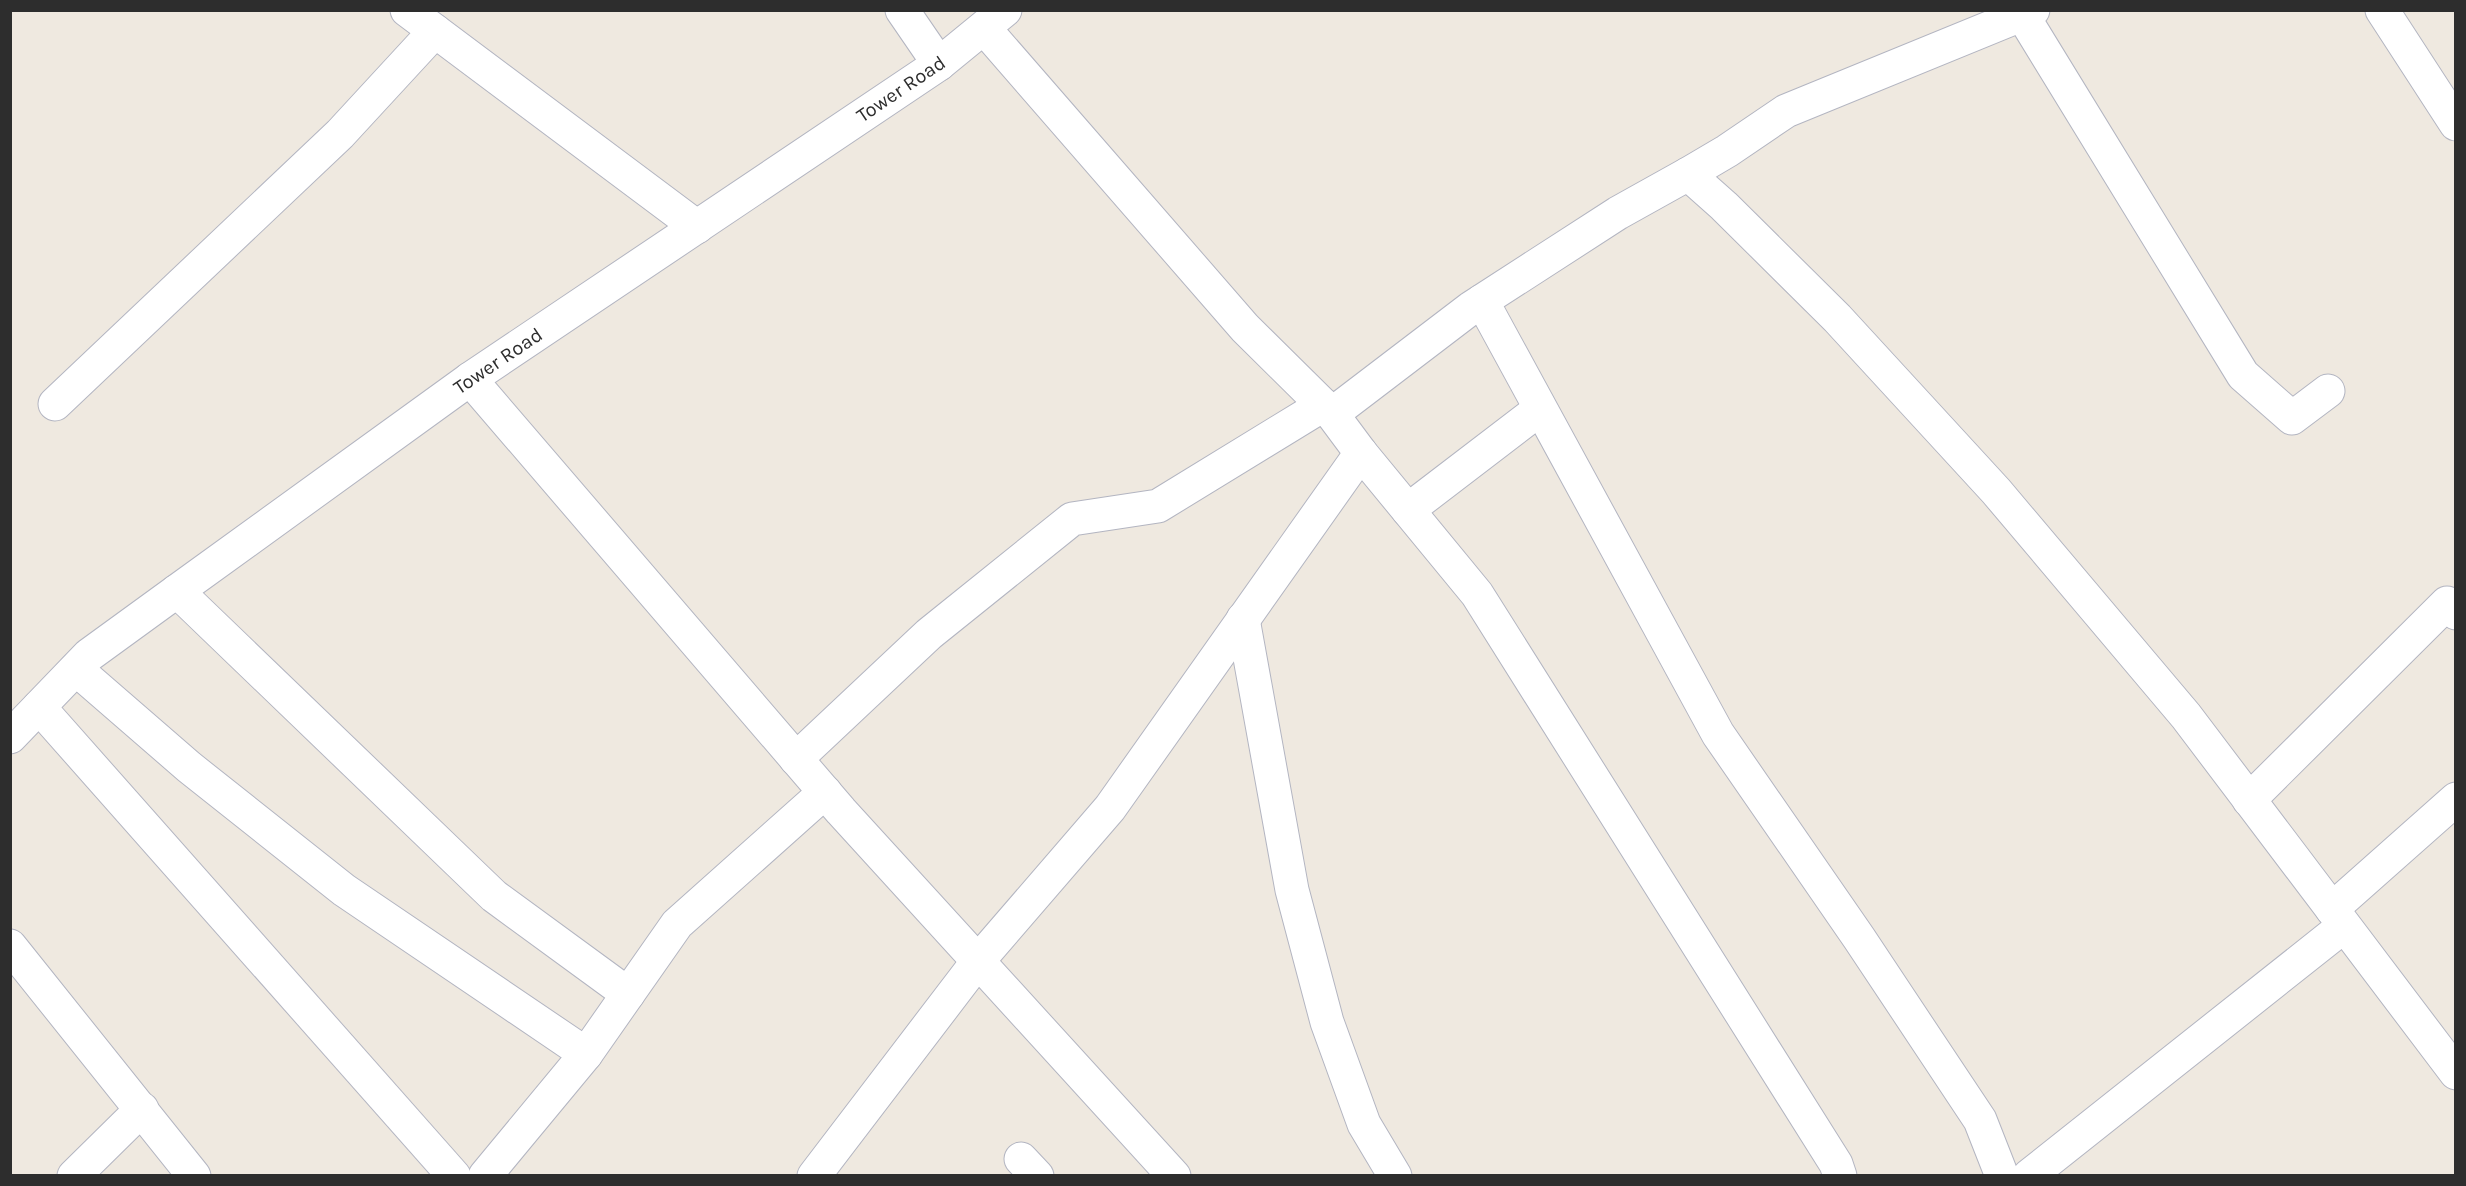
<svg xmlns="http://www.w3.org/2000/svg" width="2466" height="1186" font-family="Karla,sans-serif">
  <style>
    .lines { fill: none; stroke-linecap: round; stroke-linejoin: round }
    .minor-casing { stroke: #b3b5c1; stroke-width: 35 }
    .minor { stroke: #fff; stroke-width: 33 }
    .labels { text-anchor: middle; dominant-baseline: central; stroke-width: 6; stroke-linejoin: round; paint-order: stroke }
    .street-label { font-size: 20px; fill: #2d2d2d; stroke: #fff }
  </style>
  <rect width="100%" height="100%" fill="#efe9e0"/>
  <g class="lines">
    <!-- minor casing -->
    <g class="minor-casing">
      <g id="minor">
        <polyline points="407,10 697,227"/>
        <polyline points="902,10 939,64"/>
        <polyline points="2382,10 2456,124"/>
        <polyline points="2023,16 2243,375 2292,418 2328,391"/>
        <polyline points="984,28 1245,328 1332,414 1471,308 1618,213 1688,174 1724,206 1837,318 1996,491 2186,716 2456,1073"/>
        <polyline points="1688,174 1727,151 1786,111 2033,10"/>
        <polyline points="1482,301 1718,734 1859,938 1980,1120 2002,1176"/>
        <polyline points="470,379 841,811 1174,1176"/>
        <polyline points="55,404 340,134 435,31"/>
        <polyline points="1332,414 1361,453 1477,594 1836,1164 1840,1176"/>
        <polyline points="1408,510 1540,409"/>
        <polyline points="177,591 494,896 628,994"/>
        <polyline points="1243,619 1292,890 1327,1022 1364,1124 1395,1176"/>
        <polyline points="76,669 189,767 344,890 586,1054"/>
        <polyline points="39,707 454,1176"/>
        <polyline points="10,737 89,655 177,591 470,379 939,64 1005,10"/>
        <polyline points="796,759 929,634 1072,519 1158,506 1323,405"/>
        <polyline points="2249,800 2447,603 2456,613"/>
        <polyline points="2332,909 2456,799"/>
        <polyline points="10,946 194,1176"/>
        <polyline points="1021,1159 1037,1176"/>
        <polyline points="74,1176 142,1109"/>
        <polyline points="485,1176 586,1054 677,924 825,792"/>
        <polyline points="814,1176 978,961 1110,808 1361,453"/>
        <polyline points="2029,1176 2344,926"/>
      </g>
    </g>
    <!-- minor -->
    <use href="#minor" class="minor"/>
  </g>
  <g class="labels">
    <!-- street labels -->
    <g class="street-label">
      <text transform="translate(901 89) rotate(-34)">Tower Road</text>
      <text transform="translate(498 361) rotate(-34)">Tower Road</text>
    </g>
  </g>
  <!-- border -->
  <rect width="2466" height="1186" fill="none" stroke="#2d2d2d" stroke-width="24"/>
</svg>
